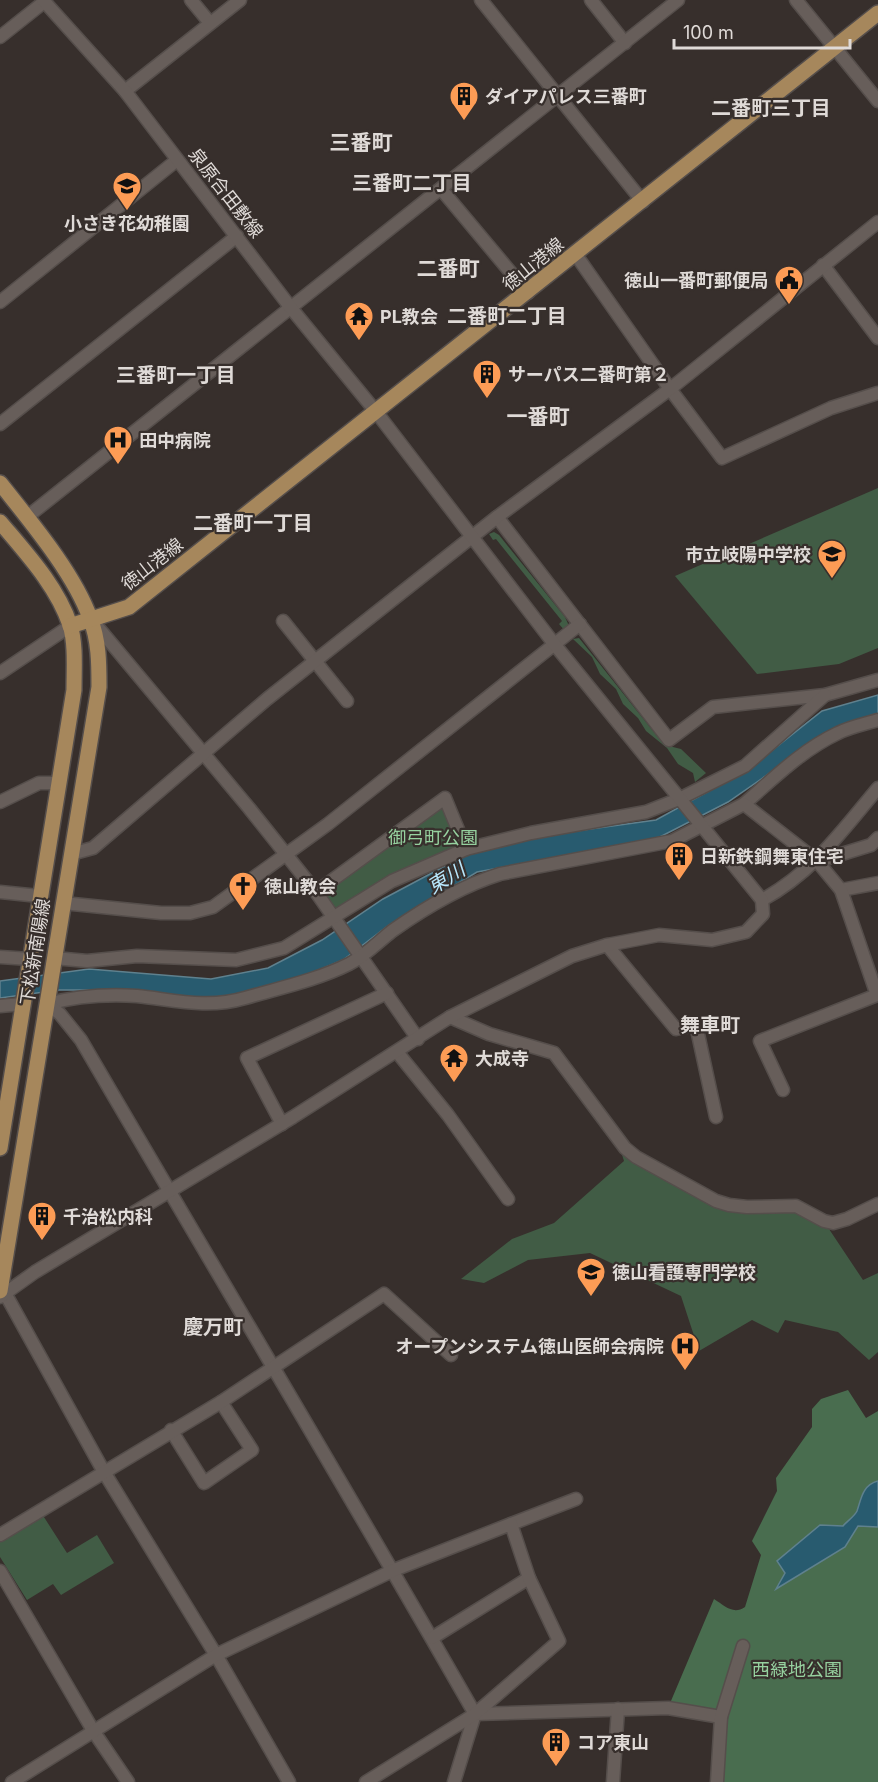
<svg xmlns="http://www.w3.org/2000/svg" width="878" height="1782" font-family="Inter,'Noto Sans JP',sans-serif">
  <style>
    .green { fill: #415c45 }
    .forest { fill: #496d4f }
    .water { fill: #285b6f; stroke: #5f818e; stroke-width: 1.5 }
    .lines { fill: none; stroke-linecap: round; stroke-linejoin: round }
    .minor-casing { stroke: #554e4b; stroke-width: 15 }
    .major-casing { stroke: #554e4b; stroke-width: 18 }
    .minor { stroke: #675e5a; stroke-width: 12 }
    .major { stroke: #a6875c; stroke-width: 15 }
    .labels { text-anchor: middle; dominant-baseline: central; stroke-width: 4.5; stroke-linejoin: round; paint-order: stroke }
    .poi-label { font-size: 18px; font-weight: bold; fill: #dfdad7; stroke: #372f2c; text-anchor: start }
    .street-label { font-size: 18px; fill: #dfdad7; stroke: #372f2c }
    .park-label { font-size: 18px; fill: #96d19f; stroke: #372f2c }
    .neighbourhood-label { font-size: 20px; font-weight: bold; fill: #dfdad7; stroke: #372f2c }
    .water-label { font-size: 20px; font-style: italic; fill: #b8e7fc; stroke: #372f2c }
    .quarter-label { font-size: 21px; font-weight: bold; fill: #dfdad7; stroke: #372f2c }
  </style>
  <rect width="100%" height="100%" fill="#372f2c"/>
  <!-- green -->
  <g class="green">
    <polygon points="878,488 878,648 839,664 757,674 675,576"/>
    <polygon points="494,532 499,535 565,617 569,626 565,631 559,624 562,621 496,539 493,540 489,534"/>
    <polygon points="579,638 657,736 669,746 681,749 706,773 695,782 693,773 678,764 667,748 646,731 638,718 623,704 616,689 600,674 592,657 573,639"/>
    <polygon points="444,805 461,848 337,912 323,891"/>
    <polygon points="619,1145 719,1207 797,1209 827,1226 863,1280 878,1273 878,1352 869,1360 838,1332 785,1320 778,1333 752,1320 699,1351 681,1296 590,1253 528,1260 484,1283 461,1279 512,1239 554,1223 624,1161"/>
    <polygon points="42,1514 67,1553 97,1535 114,1563 61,1595 53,1584 27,1600 0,1557 0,1542"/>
  </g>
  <!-- forest -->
  <path class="forest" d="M 848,1390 L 866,1418 L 878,1411 L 878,1782 L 723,1782 L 728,1713 L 668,1708 L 714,1599 C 725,1606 733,1615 745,1607 L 761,1555 L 752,1541 L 777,1491 L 776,1478 L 812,1427 L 812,1409 L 821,1399 Z"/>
  <!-- water -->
  <g class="water">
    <polygon points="878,695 878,715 832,730 728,802 654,840 477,872 389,925 343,960 271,990 210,1001 126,990 59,990 0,998 0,981 89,969 211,979 268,968 322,940 383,899 475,850 561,833 656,820 747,770 822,711"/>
    <path d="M 878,1481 L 878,1527 L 858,1526 L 845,1547 L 776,1589 L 785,1573 L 777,1561 L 820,1525 L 843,1526 C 846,1522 855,1516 857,1511 C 861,1500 862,1485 878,1481 Z"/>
  </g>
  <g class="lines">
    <!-- minor casing -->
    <g class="minor-casing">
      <g id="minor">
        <polyline points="191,0 210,23"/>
        <polyline points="481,0 643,202"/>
        <polyline points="591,0 625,43"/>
        <polyline points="796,0 878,101"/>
        <polyline points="0,37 44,2"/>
        <polyline points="125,91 240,0"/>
        <polyline points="441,189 528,293"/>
        <polyline points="576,255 670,389 722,458 831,408 878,393"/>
        <polyline points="823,265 878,338"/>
        <polyline points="0,302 177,160"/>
        <polyline points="0,424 237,236"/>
        <polyline points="27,517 678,0"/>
        <polyline points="497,517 669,740 713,707 825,695 878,680"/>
        <polyline points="91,619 249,808 316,892 418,1039"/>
        <polyline points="283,621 347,701"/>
        <polyline points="0,673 70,626"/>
        <polyline points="0,802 39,783 58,783"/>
        <path d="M 744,804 C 774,778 802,750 838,733 C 850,727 865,724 878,720"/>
        <polyline points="71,854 93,848 267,699 497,517 670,389 878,222"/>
        <polyline points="819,861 871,845 878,838"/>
        <polyline points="841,890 878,883"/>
        <polyline points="0,892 39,896"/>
        <polyline points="316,892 445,798 466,849"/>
        <path d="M 762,900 C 813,872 841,832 878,788"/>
        <polyline points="63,903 161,913 190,913 213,907 328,824 580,624"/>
        <polyline points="607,945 676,1029 696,1025 716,1117"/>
        <polyline points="0,957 30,959"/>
        <polyline points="54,958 87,961 137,956 236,960 284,948 392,881 466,849 531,833 646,812 679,799 745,766 825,695"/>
        <path d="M 47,1004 C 77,996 106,994 137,996 C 175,1000 207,1009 245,998 C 279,988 317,980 349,964 C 365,956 378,942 392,931 C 426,907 461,886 500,874 L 672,841 L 744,804 L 817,861 L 841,890 L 877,995 L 760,1041 L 783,1090"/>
        <path d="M 47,1004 L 60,1014 L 81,1040 C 212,1265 346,1488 475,1714 L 454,1782"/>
        <polyline points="0,1006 22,1004"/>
        <polyline points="450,1017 489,1034 554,1053 625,1148 636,1157 716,1201 729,1205 747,1207 796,1206 824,1221 833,1223 847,1219 878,1204"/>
        <polyline points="397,1052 448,1115 508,1199"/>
        <polyline points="282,1124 247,1058 387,993"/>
        <polyline points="6,1295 104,1472 216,1655 289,1782"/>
        <polyline points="0,1297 35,1272 293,1117 450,1017 572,956 607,945 659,935 712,940 746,932 763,914 762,900 555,645 377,413 291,308 125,91 43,0"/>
        <polyline points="171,1430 204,1483 252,1450 221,1402"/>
        <polyline points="511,1524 576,1499"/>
        <polyline points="0,1535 221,1402 384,1294 451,1355"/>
        <polyline points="0,1571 94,1732 128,1782"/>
        <polyline points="432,1638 529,1578"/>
        <polyline points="475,1714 668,1708 721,1717"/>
        <polyline points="12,1782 216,1655 394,1570 511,1524 529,1578 559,1641 475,1714 366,1782"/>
        <polyline points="613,1782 618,1709"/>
        <polyline points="717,1782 721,1717 743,1646"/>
      </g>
    </g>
    <!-- major casing -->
    <g class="major-casing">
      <g id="major">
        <path d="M 0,483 C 30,521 74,573 90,618 C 99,640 99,664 99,687 L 0,1291"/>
        <path d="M 0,522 C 26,553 57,586 70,625 C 76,644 74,669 74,690 L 0,1148"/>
        <polyline points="70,626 129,607 878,13"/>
      </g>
    </g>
    <!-- minor -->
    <use href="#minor" class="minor"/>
    <!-- major -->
    <use href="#major" class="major"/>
  </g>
  <!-- icons -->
  <defs>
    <g id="building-pin" transform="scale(1.5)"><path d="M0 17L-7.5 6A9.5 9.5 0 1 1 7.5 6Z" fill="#fd9c55" stroke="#372f2c"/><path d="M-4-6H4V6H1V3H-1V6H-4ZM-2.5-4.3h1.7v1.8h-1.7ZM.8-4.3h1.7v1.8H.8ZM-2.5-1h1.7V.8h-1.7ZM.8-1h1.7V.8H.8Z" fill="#111"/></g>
    <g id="school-pin" transform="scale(1.5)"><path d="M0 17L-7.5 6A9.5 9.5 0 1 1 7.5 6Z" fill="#fd9c55" stroke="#372f2c"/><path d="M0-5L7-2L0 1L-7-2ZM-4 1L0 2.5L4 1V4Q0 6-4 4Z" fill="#111"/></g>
    <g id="civic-pin" transform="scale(1.5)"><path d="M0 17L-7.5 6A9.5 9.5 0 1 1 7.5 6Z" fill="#fd9c55" stroke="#372f2c"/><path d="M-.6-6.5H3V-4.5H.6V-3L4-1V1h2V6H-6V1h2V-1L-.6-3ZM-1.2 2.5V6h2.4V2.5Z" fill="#111"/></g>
    <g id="temple-pin" transform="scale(1.5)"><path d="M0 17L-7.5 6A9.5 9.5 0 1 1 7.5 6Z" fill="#fd9c55" stroke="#372f2c"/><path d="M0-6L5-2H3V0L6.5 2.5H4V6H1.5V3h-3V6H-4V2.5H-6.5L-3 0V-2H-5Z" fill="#111"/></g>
    <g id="hospital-pin" transform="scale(1.5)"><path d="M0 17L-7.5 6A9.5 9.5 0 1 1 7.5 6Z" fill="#fd9c55" stroke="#372f2c"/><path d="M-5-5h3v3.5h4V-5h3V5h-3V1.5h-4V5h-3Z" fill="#111"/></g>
    <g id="church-pin" transform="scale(1.5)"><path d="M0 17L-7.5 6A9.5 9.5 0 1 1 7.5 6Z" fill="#fd9c55" stroke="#372f2c"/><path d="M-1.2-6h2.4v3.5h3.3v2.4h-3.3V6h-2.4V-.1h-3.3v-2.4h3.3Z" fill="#111"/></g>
    <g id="university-pin" transform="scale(1.5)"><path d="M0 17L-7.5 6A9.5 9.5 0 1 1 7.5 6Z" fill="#fd9c55" stroke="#372f2c"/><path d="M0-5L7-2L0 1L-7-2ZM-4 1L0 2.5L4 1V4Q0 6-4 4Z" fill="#111"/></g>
  </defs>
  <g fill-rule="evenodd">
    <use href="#building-pin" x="464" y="96"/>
    <use href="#school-pin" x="127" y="186"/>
    <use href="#civic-pin" x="789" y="280"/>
    <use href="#temple-pin" x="359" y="316"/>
    <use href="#building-pin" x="487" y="374"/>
    <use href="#hospital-pin" x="118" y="440"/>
    <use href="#school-pin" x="832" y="554"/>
    <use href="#building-pin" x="679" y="856"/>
    <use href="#church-pin" x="243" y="886"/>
    <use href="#temple-pin" x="454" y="1058"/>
    <use href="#building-pin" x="42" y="1216"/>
    <use href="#university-pin" x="591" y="1272"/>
    <use href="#hospital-pin" x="685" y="1346"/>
    <use href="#building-pin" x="556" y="1742"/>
  </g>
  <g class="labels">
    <!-- poi labels -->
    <g class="poi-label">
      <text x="485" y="96">ダイアパレス三番町</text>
      <text x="127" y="223" text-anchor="middle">小さき花幼稚園</text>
      <text x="768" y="280" text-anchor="end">徳山一番町郵便局</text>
      <text x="380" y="316">PL教会</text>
      <text x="508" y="374">サーパス二番町第２</text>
      <text x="139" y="440">田中病院</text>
      <text x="811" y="554" text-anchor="end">市立岐陽中学校</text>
      <text x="700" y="856">日新鉄鋼舞東住宅</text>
      <text x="264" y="886">徳山教会</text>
      <text x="475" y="1058">大成寺</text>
      <text x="63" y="1216">千治松内科</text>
      <text x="612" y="1272">徳山看護専門学校</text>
      <text x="664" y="1346" text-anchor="end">オープンシステム徳山医師会病院</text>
      <text x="577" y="1742">コア東山</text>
    </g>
    <!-- street labels -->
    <g class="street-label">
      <text transform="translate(226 193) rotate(52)">泉原合田敷線</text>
      <text transform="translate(533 264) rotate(-39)">徳山港線</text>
      <text transform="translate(152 564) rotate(-38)">徳山港線</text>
      <text transform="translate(35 952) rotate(-81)">下松新南陽線</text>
    </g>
    <!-- park labels -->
    <g class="park-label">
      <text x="433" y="837">御弓町公園</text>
      <text x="797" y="1669">西緑地公園</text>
    </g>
    <!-- neighbourhood labels -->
    <g class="neighbourhood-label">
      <text x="771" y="108">二番町三丁目</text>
      <text x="412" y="183">三番町二丁目</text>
      <text x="507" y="316">二番町二丁目</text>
      <text x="176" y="375">三番町一丁目</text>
      <text x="253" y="523">二番町一丁目</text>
      <text x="710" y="1025">舞車町</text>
      <text x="213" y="1327">慶万町</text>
    </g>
    <!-- water labels -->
    <g class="water-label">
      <text transform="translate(446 878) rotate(-32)">東川</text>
    </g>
    <!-- quarter labels -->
    <g class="quarter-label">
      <text x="361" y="142">三番町</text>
      <text x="448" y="268">二番町</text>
      <text x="538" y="416">一番町</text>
    </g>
  </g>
  <!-- scale -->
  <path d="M674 39v9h176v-9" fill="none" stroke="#dfdad7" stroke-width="3"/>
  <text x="683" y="39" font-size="18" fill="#dfdad7" stroke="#372f2c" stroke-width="4.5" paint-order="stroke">100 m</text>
</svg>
